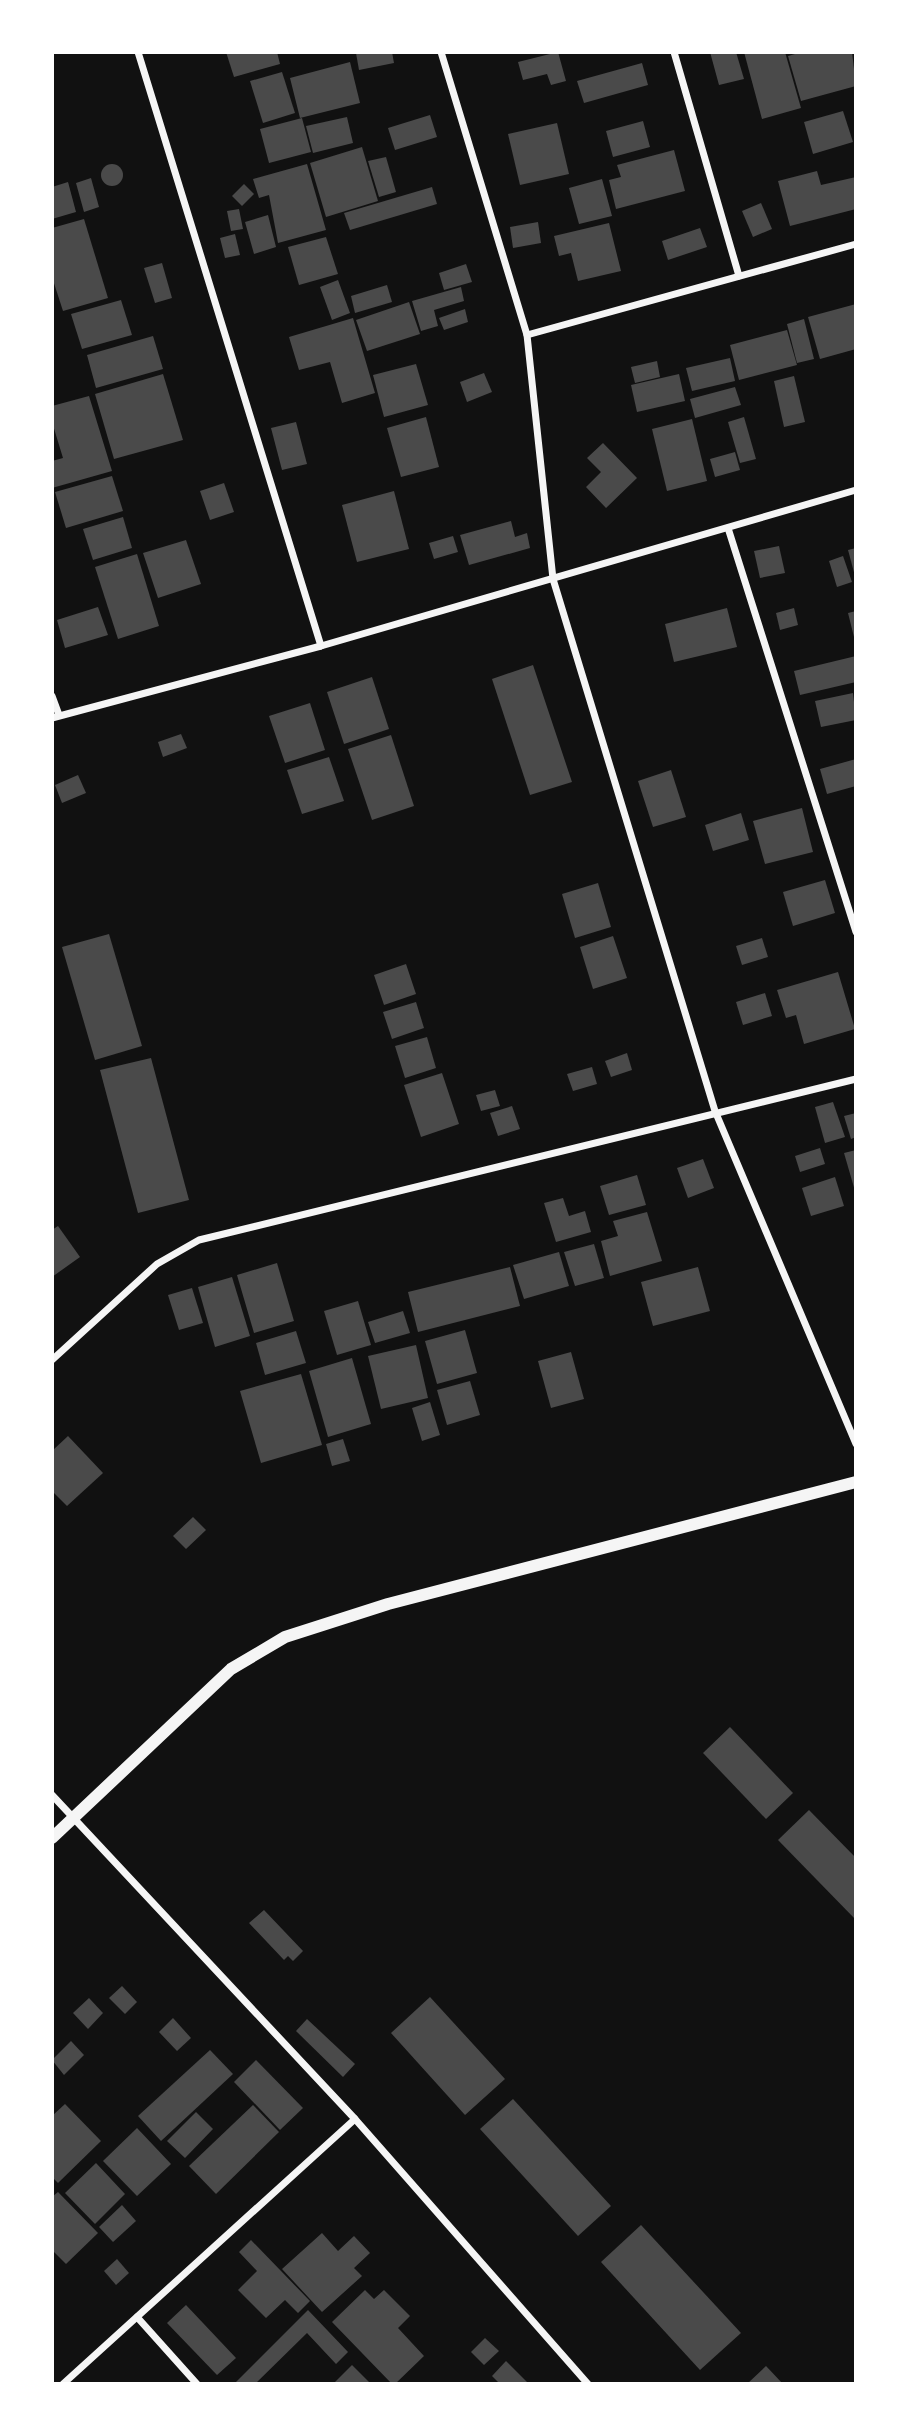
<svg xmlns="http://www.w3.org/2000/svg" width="908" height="2436" font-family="'Fira Sans Condensed',sans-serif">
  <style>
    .building { fill: #4a4a4a }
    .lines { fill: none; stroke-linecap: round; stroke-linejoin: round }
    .minor { stroke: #f5f5f5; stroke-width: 7 }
    .tertiary { stroke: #f5f5f5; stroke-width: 12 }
  </style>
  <rect width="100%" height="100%" fill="#111"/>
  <!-- building -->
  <g class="building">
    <polygon points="226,52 277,52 280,64 234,77"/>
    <polygon points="392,52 394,63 359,70 356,53"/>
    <polygon points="558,52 566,81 551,85 547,74 523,80 518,62"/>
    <polygon points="710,52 736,52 744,79 719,85"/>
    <polygon points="744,52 785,52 801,108 762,119"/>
    <polygon points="802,52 852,52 856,86 801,101 788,56"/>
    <polygon points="350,62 360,103 300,118 290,78"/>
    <polygon points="642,63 648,85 584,103 577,81"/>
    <polygon points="282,72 295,113 263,123 250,81"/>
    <polygon points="843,111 853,142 813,154 804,122"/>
    <polygon points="430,115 437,137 395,150 388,128"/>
    <polygon points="347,117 353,143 313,153 306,126"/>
    <polygon points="302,118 311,152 269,163 260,129"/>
    <polygon points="643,121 650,147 613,157 606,131"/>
    <polygon points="557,123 569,174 520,185 508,134"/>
    <polygon points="362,147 378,201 326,217 310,163"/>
    <polygon points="674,150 685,191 616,209 609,180 621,177 617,165"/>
    <polygon points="386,157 396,192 379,197 368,161"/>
    <circle cx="112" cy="175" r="11"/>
    <polygon points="307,164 326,230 278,243 269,195 259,198 253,179"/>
    <polygon points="817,171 821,185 856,177 856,209 790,226 778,181"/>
    <polygon points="91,178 99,207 84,212 76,183"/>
    <polygon points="602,179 612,216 579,224 569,188"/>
    <polygon points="68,182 76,212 52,219 52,187"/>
    <polygon points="244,184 254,194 242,206 232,196"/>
    <polygon points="432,187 437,204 350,230 344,213"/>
    <polygon points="761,203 772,229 753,237 742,211"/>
    <polygon points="239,209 243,229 231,231 227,211"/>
    <polygon points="268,215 276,247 254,254 245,222"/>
    <polygon points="84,219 108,298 63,311 52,277 52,228"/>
    <polygon points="538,222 541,243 513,248 510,227"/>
    <polygon points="609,223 621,271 578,281 571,253 559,256 554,236"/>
    <polygon points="700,228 707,247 668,260 662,241"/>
    <polygon points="235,234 240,255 225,258 220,238"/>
    <polygon points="326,237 338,274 299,285 288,247"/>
    <polygon points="162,263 172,298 155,303 144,268"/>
    <polygon points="466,264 472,282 444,290 439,273"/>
    <polygon points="338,280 350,313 332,320 320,287"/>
    <polygon points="387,285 392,302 355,313 351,296"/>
    <polygon points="461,287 464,301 434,310 438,326 421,331 412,301"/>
    <polygon points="121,300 132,335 82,349 71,314"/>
    <polygon points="409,302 420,334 367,351 356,320"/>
    <polygon points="856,304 856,349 820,359 808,317"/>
    <polygon points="465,309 468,322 444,330 439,318"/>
    <polygon points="353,318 375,393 342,403 330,362 299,370 289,337"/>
    <polygon points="804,319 814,359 797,363 787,324"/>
    <polygon points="787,330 797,365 739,380 730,345"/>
    <polygon points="153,336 163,369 96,388 87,355"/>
    <polygon points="730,358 735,381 692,391 686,368"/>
    <polygon points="657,361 660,377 635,383 631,367"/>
    <polygon points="416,364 428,405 384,417 373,375"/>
    <polygon points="484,373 492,392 467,402 460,382"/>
    <polygon points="163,374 183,440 114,459 95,394"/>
    <polygon points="679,374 685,401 637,412 631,385"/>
    <polygon points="794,376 805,422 784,427 774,381"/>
    <polygon points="735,387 741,405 695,418 690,399"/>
    <polygon points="89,396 112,471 52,488 52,461 63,458 52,422 52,406"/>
    <polygon points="426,417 439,467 401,477 387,428"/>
    <polygon points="744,417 756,459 740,463 728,422"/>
    <polygon points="692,419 707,481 667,491 652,429"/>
    <polygon points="296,422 307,464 282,470 271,428"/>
    <polygon points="603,443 637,478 606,508 586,487 601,472 587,458"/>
    <polygon points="735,452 740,470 715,477 710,459"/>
    <polygon points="112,476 123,511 66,528 55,492"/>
    <polygon points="224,483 234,512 210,520 200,491"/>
    <polygon points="394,491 409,549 357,562 342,505"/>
    <polygon points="123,517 132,548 93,560 83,529"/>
    <polygon points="511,521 515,537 527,533 530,548 469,565 460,535"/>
    <polygon points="453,536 458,552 434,559 429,543"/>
    <polygon points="186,540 201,584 158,598 143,553"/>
    <polygon points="779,546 785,573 760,578 754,551"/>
    <polygon points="856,548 856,576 855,576 848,550"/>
    <polygon points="137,554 159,626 118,639 95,567"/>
    <polygon points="843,556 852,582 837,587 829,561"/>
    <polygon points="98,607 108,635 65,648 57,620"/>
    <polygon points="727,608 737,647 674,662 665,624"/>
    <polygon points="794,608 798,625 780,630 776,613"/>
    <polygon points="856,611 856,641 855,641 848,613"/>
    <polygon points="856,656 856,682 800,695 794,671"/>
    <polygon points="533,665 572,782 530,795 492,679"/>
    <polygon points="372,677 389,729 344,744 327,692"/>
    <polygon points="853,693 856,720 821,727 815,701"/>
    <polygon points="310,703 325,750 285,763 269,716"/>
    <polygon points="181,734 187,748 163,757 158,742"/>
    <polygon points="391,735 414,806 372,820 348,749"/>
    <polygon points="329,757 344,801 302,814 287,770"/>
    <polygon points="856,759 856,786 827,794 820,769"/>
    <polygon points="671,770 686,817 653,827 638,781"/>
    <polygon points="78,775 86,793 62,803 55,785"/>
    <polygon points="802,808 813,852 765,864 753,821"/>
    <polygon points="741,813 749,840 713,851 705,825"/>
    <polygon points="825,880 835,913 793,926 783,892"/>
    <polygon points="598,883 611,927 575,938 562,894"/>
    <polygon points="109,934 142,1046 95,1060 62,947"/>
    <polygon points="613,936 627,978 593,989 580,947"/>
    <polygon points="762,938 768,957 742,965 736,946"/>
    <polygon points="406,964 416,994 384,1005 374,975"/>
    <polygon points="838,972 855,1029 804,1044 796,1015 786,1018 777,990"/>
    <polygon points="765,993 772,1016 743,1025 736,1002"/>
    <polygon points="416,1002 424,1028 392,1039 383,1012"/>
    <polygon points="427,1037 436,1068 405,1078 395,1046"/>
    <polygon points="627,1053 632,1070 611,1077 605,1061"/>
    <polygon points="151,1058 189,1200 138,1213 100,1070"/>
    <polygon points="592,1067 597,1084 573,1091 567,1074"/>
    <polygon points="442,1073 459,1124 421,1137 404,1085"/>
    <polygon points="495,1090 500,1106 481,1111 476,1095"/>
    <polygon points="833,1102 845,1137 825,1143 815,1107"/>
    <polygon points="512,1106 520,1129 498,1136 490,1113"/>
    <polygon points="856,1113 856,1137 851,1139 844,1116"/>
    <polygon points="820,1148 825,1164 800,1172 795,1156"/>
    <polygon points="856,1150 856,1191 855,1191 844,1153"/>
    <polygon points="703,1159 714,1188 688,1198 677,1168"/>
    <polygon points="637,1175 646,1205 609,1215 600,1186"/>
    <polygon points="835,1177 844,1206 811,1216 802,1188"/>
    <polygon points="563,1198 569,1216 585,1211 591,1232 556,1242 544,1203"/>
    <polygon points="647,1212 662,1261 610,1276 601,1241 618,1236 613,1221"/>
    <polygon points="58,1226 80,1257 52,1277 52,1230"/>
    <polygon points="594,1244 604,1278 575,1286 564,1252"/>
    <polygon points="559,1252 569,1286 524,1299 513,1265"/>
    <polygon points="277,1263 294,1321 254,1333 237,1275"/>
    <polygon points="510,1267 520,1306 418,1332 408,1292"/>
    <polygon points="698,1267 710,1311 653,1326 641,1282"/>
    <polygon points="232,1277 250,1336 215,1347 198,1287"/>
    <polygon points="192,1288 203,1323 179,1330 168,1295"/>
    <polygon points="358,1301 371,1345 337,1355 324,1311"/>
    <polygon points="403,1311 410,1333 375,1343 368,1322"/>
    <polygon points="465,1330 477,1373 437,1384 425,1341"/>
    <polygon points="296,1331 306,1363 265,1375 256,1343"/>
    <polygon points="416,1345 428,1398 381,1409 368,1356"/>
    <polygon points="571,1352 584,1399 551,1408 538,1361"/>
    <polygon points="352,1358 371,1424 328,1437 309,1371"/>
    <polygon points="301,1374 322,1445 261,1463 240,1391"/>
    <polygon points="470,1381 480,1415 447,1425 437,1390"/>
    <polygon points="430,1402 440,1435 422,1441 412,1408"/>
    <polygon points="68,1436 103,1473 67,1506 52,1491 52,1451"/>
    <polygon points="343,1439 350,1461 332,1466 326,1444"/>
    <polygon points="193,1517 206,1530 186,1549 173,1536"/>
    <polygon points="730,1727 793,1793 766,1819 703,1753"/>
    <polygon points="809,1810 856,1858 856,1920 778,1840"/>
    <polygon points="264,1910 303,1951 293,1961 288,1956 284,1960 249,1923"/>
    <polygon points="122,1986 137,2002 125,2014 109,1998"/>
    <polygon points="430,1997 505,2079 465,2115 391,2033"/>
    <polygon points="89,1998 103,2013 88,2029 73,2013"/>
    <polygon points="173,2018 191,2038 177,2051 159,2032"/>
    <polygon points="307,2019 355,2064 343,2077 296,2031"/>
    <polygon points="71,2041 84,2055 64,2075 52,2060"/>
    <polygon points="210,2050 233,2074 161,2141 138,2116"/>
    <polygon points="256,2060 303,2108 280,2130 234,2082"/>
    <polygon points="513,2099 611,2206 578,2236 480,2129"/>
    <polygon points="65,2104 101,2141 58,2183 52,2177 52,2116"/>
    <polygon points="253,2105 279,2132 216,2194 189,2166"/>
    <polygon points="196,2112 213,2129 185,2158 167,2141"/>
    <polygon points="137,2128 171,2164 137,2196 103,2161"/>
    <polygon points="96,2163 125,2194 95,2224 65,2193"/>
    <polygon points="58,2192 98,2233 66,2264 52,2250 52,2197"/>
    <polygon points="122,2205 136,2221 113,2242 99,2227"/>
    <polygon points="641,2225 741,2333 700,2370 601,2262"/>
    <polygon points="322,2233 338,2251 354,2236 370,2253 354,2268 362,2276 322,2312 282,2269"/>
    <polygon points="251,2240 310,2301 298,2313 285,2300 266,2318 238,2290 257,2271 239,2252"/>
    <polygon points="117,2259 129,2273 116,2285 104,2271"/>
    <polygon points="365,2290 374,2299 384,2290 410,2316 398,2328 424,2356 395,2384 392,2384 332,2322"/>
    <polygon points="186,2305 236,2358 217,2375 167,2323"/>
    <polygon points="308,2310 348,2352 336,2364 307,2333 255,2384 234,2384"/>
    <polygon points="485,2338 499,2351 484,2365 471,2352"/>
    <polygon points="506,2361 529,2384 500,2384 492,2376"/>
    <polygon points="352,2365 371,2384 333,2384"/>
    <polygon points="766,2366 783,2384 747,2384"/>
  </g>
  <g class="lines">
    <!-- minor -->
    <g class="minor">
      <polyline points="138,52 321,646"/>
      <polyline points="441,52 527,335 553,579 715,1111 856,1444"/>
      <polyline points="674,52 739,276"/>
      <polyline points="527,335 856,244"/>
      <polyline points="728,528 856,932"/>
      <polyline points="52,696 59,715"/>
      <polyline points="52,718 321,646 856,490"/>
      <polyline points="52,1360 157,1264 199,1240 856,1079"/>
      <polyline points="52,1795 355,2119 588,2384"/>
      <polyline points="137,2317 197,2384"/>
      <polyline points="63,2384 355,2119"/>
    </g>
    <!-- tertiary -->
    <polyline class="tertiary" points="52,1838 231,1669 285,1637 388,1604 856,1482"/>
  </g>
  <!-- border -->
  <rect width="908" height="2436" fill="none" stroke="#ffffff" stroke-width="108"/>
</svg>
